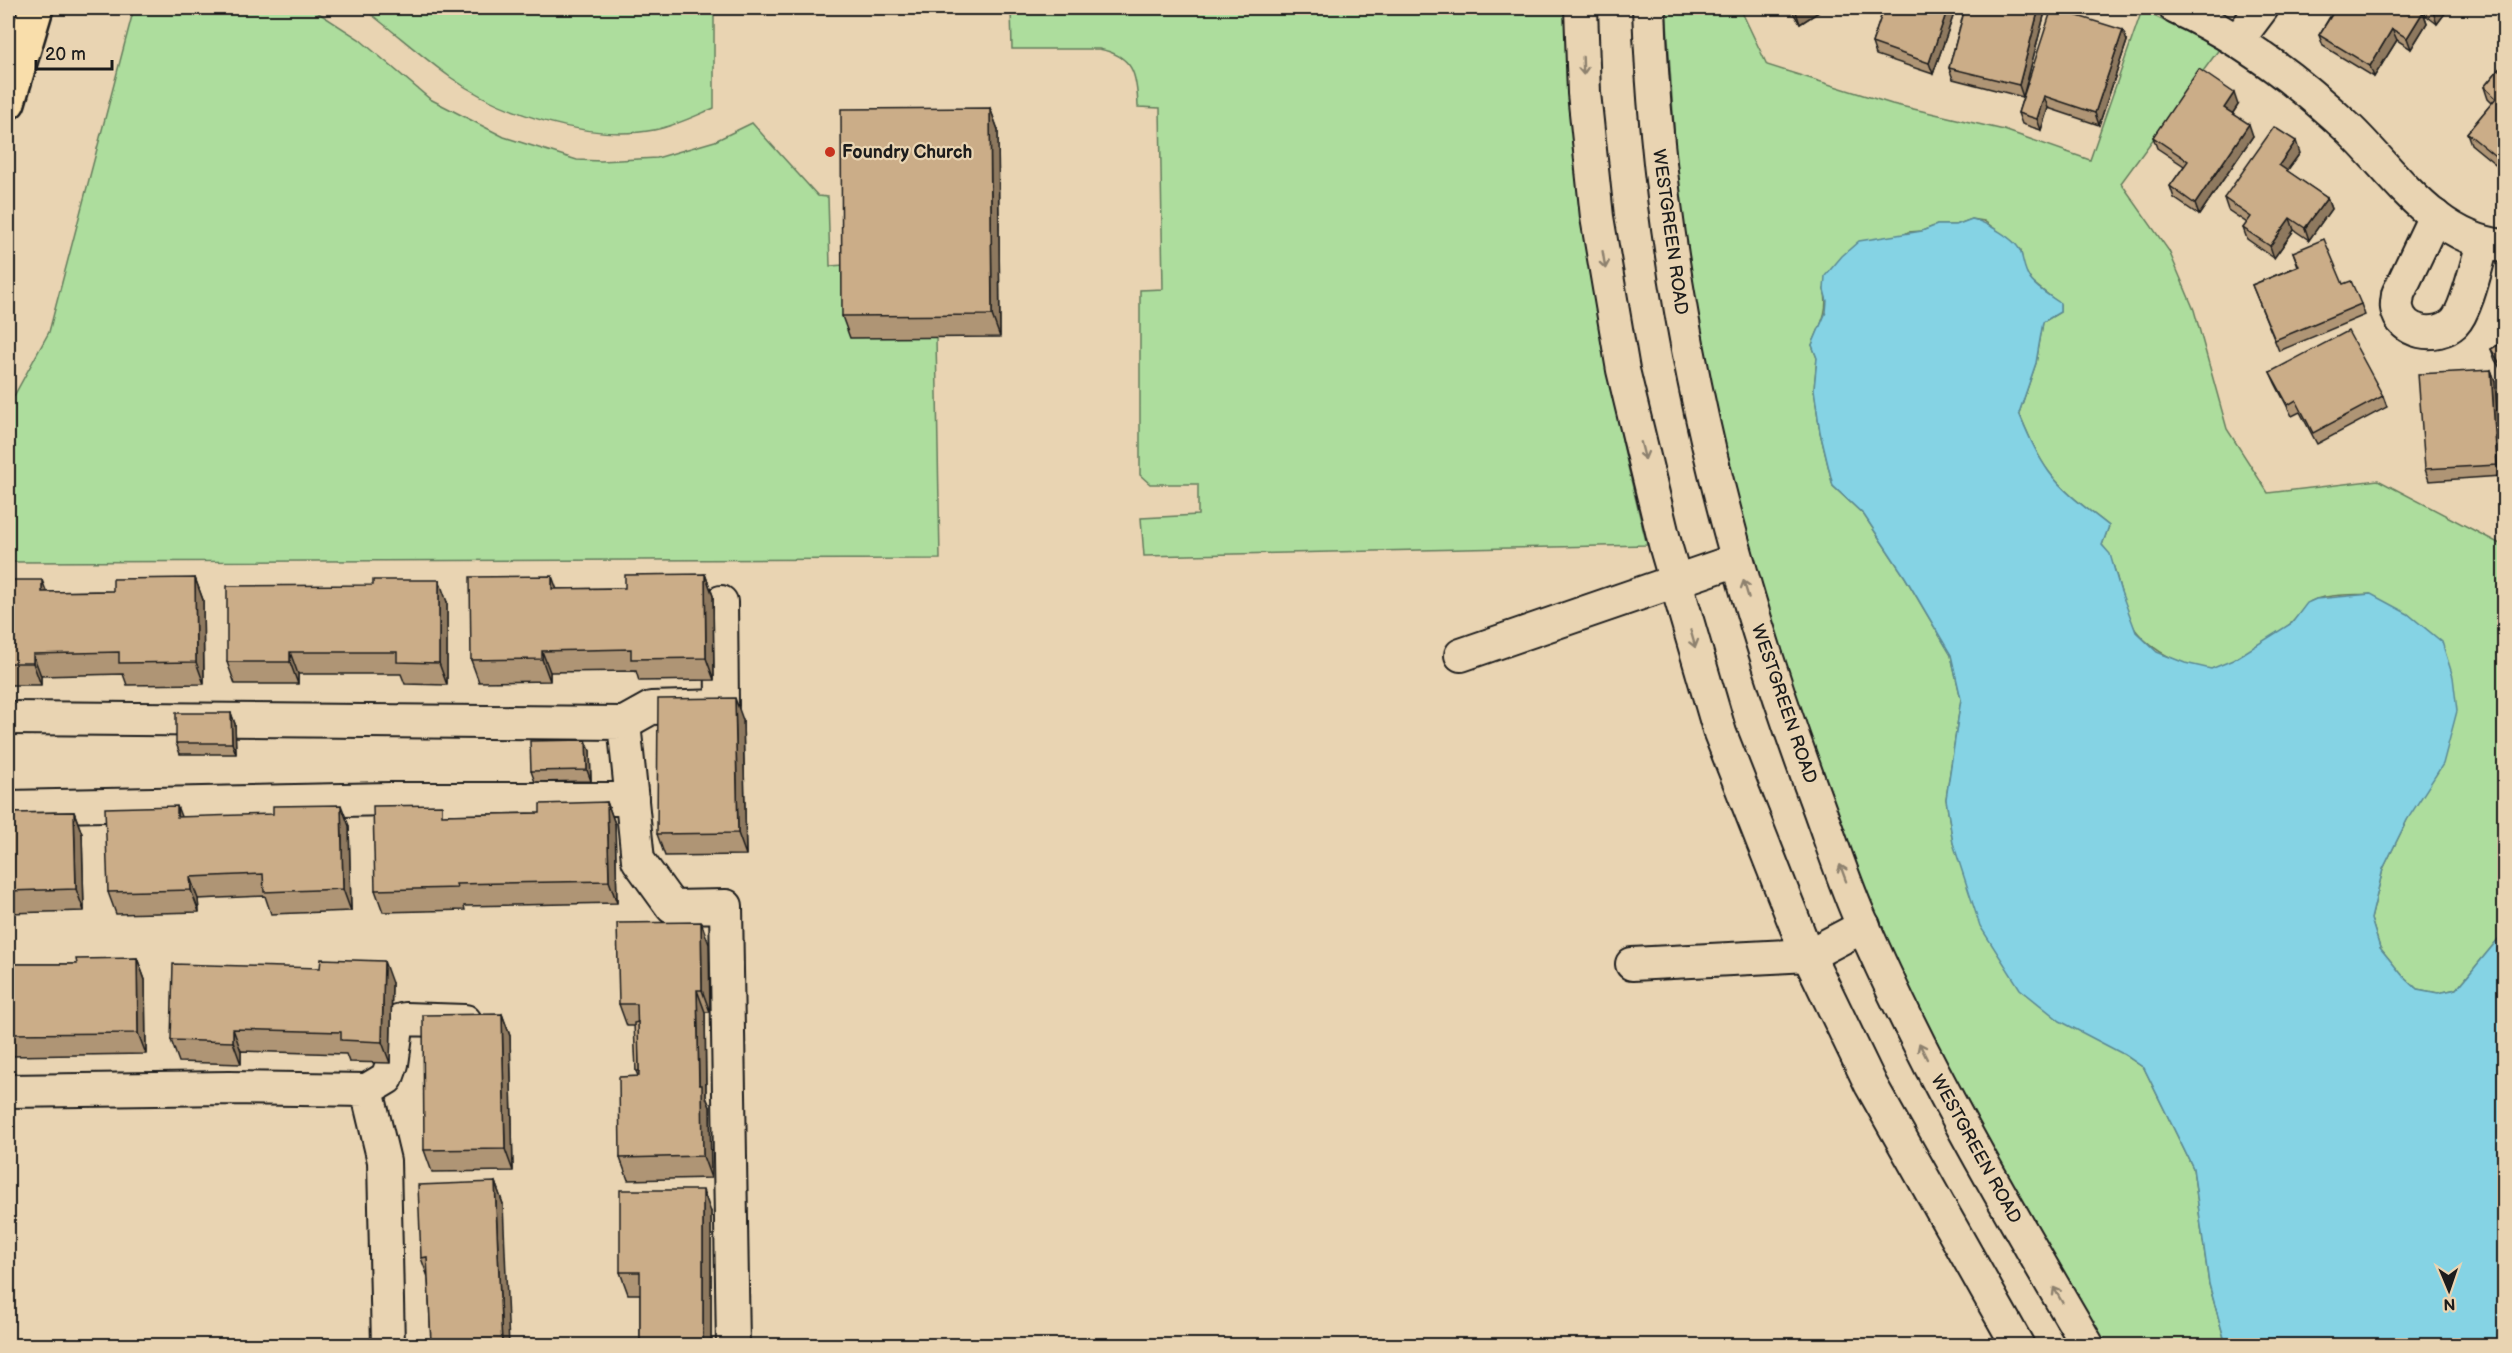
<svg xmlns="http://www.w3.org/2000/svg" width="2512" height="1353" font-family="'Balsamiq Sans',sans-serif">
  <style>
    .green { fill: #addd9d; stroke: #647c5c; stroke-width: 1.5 }
    .water { fill: #85d3e4; stroke: #5b8a94; stroke-width: 1.5 }
    .lines { fill: none; stroke-linecap: round; stroke-linejoin: round }
    .minor-casing { stroke: #1c1c1c; stroke-width: 36 }
    .major-casing { stroke: #1c1c1c; stroke-width: 38 }
    .minor { stroke: #e9d4b2; stroke-width: 32 }
    .major { stroke: #f9deab; stroke-width: 33 }
    .wall { fill: #af9575; stroke: #1c1c1c; stroke-width: 1.5 }
    .shaded-wall { fill: #8e795f; stroke: #1c1c1c; stroke-width: 1.5 }
    .building { fill: #cbad88; stroke: #1c1c1c; stroke-width: 1.5 }
    .oneway { stroke: #8d816e }
    .poi-dot { fill: #c8321e; stroke: #e9d4b2; stroke-width: 2 }
    .labels { text-anchor: middle; dominant-baseline: central; stroke-width: 4.5; stroke-linejoin: round; paint-order: stroke }
    .poi-label { font-size: 18px; font-weight: bold; fill: #1c1c1c; stroke: #e9d4b2; text-anchor: start }
    .street-label { font-size: 18px; fill: #1c1c1c; stroke: #e9d4b2 }
  </style>
  <rect width="100%" height="100%" fill="#e9d4b2"/>
  <filter id="ink" filterUnits="userSpaceOnUse"><feTurbulence type="fractalNoise" baseFrequency=".0167" numOctaves="2"/><feDisplacementMap in="SourceGraphic" scale="12" xChannelSelector="R" yChannelSelector="G"/><feConvolveMatrix kernelMatrix="1 2 1 2 8 2 1 2 1" color-interpolation-filters="sRGB"/></filter>
  <g filter="url(#ink)">
    <!-- green -->
    <g class="green">
      <polygon points="134,8 311,8 359,39 430,99 504,137 577,160 601,161 657,158 715,141 752,123 818,196 828,197 830,266 845,265 936,337 940,559 8,562 8,407 49,332"/>
      <path d="M 363,8 L 714,8 L 714,108 C 695,116 675,126 654,130 C 590,142 502,114 450,77 C 421,56 392,30 363,8 Z"/>
      <path d="M 1011,8 L 1565,8 C 1572,189 1602,369 1647,545 L 1144,556 L 1141,518 L 1198,515 L 1198,484 L 1150,484 L 1140,475 L 1140,290 L 1163,289 L 1160,108 L 1138,107 C 1137,75 1134,56 1099,49 L 1012,49 Z"/>
      <path d="M 1666,8 L 1740,8 L 1767,65 L 1892,104 L 2004,130 L 2090,160 L 2142,10 L 2220,48 L 2121,183 L 2169,251 L 2194,310 L 2227,429 L 2268,493 L 2378,480 L 2504,546 L 2504,932 L 2457,989 L 2438,993 L 2417,989 L 2402,975 L 2380,948 L 2371,919 L 2383,869 L 2407,820 L 2370,594 C 2353,595 2332,594 2316,599 C 2303,603 2300,617 2290,624 C 2276,635 2227,668 2210,669 C 2187,670 2152,650 2138,633 C 2119,612 2121,566 2102,545 L 2109,526 C 2089,510 2064,493 2049,472 C 2036,454 2028,434 2019,413 L 2036,363 L 2043,322 L 2060,312 L 2060,304 L 2032,282 L 2023,267 L 2021,251 L 2013,242 L 1984,221 L 1972,219 L 1956,225 L 1937,225 L 1922,231 L 1908,232 L 1824,289 C 1830,310 1820,326 1812,345 L 1817,358 L 1814,389 L 1820,432 L 1833,486 L 1864,515 L 1905,577 L 1951,655 L 1961,699 L 1946,799 L 1953,843 L 2125,1055 L 2144,1068 L 2193,1168 L 2209,1284 L 2226,1345 L 2105,1345 L 1968,1106 L 1912,1001 L 1826,802 L 1738,521 L 1702,343 L 1678,188 Z"/>
    </g>
    <!-- water -->
    <path class="water" d="M 1972,219 C 1985,222 2017,239 2021,253 C 2024,263 2024,270 2030,279 C 2037,289 2050,296 2060,303 L 2060,312 L 2043,322 L 2036,363 L 2019,413 C 2028,434 2036,454 2049,472 C 2064,493 2089,510 2109,526 L 2102,545 L 2110,554 L 2120,589 L 2136,632 L 2157,652 L 2185,663 L 2211,669 L 2233,660 L 2292,623 L 2307,603 L 2316,599 L 2371,594 L 2408,614 L 2442,642 L 2453,677 L 2457,711 L 2443,764 L 2407,820 L 2383,869 L 2371,919 L 2380,948 L 2402,975 L 2417,989 L 2438,993 L 2457,989 L 2504,932 L 2504,1345 L 2226,1345 L 2209,1284 L 2193,1168 L 2144,1068 L 2125,1055 L 2060,1021 L 2020,989 L 1980,926 L 1953,843 L 1946,799 L 1961,699 L 1951,655 L 1905,577 L 1864,515 L 1833,486 L 1820,432 L 1814,389 L 1817,358 L 1812,345 L 1826,312 L 1827,301 L 1824,290 L 1825,276 L 1842,256 L 1859,241 L 1922,231 L 1937,225 L 1956,225 Z"/>
    <g class="lines">
      <!-- minor casing -->
      <g class="minor-casing">
        <g id="minor">
          <polyline points="1581,8 1584,93 1597,217 1623,370 1666,548 1720,733 1803,944 1871,1085 2018,1346"/>
          <path d="M 1649,8 C 1658,277 1721,543 1814,795 C 1829,835 1842,877 1859,916 C 1923,1065 2006,1206 2088,1346"/>
          <path d="M 2176,8 C 2240,37 2297,80 2348,128 C 2395,173 2434,239 2504,246"/>
          <polyline points="2238,40 2262,8"/>
          <path d="M 2435,216 L 2398,294 C 2398,298 2396,304 2397,308 C 2401,334 2437,339 2454,323 C 2467,310 2477,262 2483,243"/>
          <polyline points="1461,655 1737,560"/>
          <polyline points="8,718 624,723 638,860 672,907 726,906 733,1346"/>
          <polyline points="624,723 651,708 722,706 721,602"/>
          <polyline points="8,807 390,799 632,799"/>
          <polyline points="1632,964 1809,955 1864,926"/>
          <polyline points="367,1090 387,1078 392,1064 398,1021 405,1019 465,1021"/>
          <polyline points="8,1091 229,1088 367,1090 384,1161 388,1346"/>
        </g>
      </g>
      <!-- major casing -->
      <g class="major-casing">
        <polyline id="major" points="8,102 36,8"/>
      </g>
      <!-- minor -->
      <use href="#minor" class="minor"/>
      <!-- major -->
      <use href="#major" class="major"/>
    </g>
    <!-- wall -->
    <g class="wall">
      <polygon points="1790,8 1825,8 1800,24"/>
      <polygon points="1884,8 1956,8 1933,74 1876,55 1872,43"/>
      <polygon points="1965,8 2043,8 2045,12 2023,96 2127,41 2099,125 2048,108 2041,130 2022,124 2018,113 2023,97 1953,79 1949,68"/>
      <polygon points="2335,8 2449,8 2437,24 2424,14 2427,23 2411,49 2397,40 2374,77 2323,46 2319,35"/>
      <polygon points="2504,63 2505,172 2471,144 2467,133 2492,103 2488,99 2484,87"/>
      <polygon points="2238,105 2233,113 2253,136 2199,215 2174,198 2170,186 2184,166 2157,148 2153,137"/>
      <polygon points="990,108 998,130 1000,337 850,338 842,316"/>
      <polygon points="2300,153 2287,171 2327,198 2331,209 2309,240 2294,230 2274,258 2247,239 2243,228 2247,223 2228,210 2224,198"/>
      <polygon points="2293,252 2343,284 2361,304 2365,315 2279,351 2252,285 2298,266"/>
      <polygon points="2505,341 2505,376 2495,360 2491,349"/>
      <polygon points="2491,370 2495,381 2501,476 2429,481 2425,469"/>
      <polygon points="2270,372 2383,396 2387,407 2317,444 2300,412 2292,416 2275,383"/>
      <polygon points="705,574 713,596 714,680 639,681 636,671 550,672 550,681 479,682 471,660 556,589 625,588"/>
      <polygon points="195,578 203,600 204,684 127,685 123,674 41,676 41,685 8,685 8,580 46,592 113,591"/>
      <polygon points="447,602 447,685 405,684 401,674 298,674 298,684 235,684 227,662"/>
      <polygon points="231,713 235,724 236,754 180,754 176,743"/>
      <polygon points="743,720 746,855 665,856 657,834"/>
      <polygon points="590,751 591,781 535,782 531,771"/>
      <polygon points="607,802 615,824 617,903 464,906 465,910 383,912 375,890 445,815 540,813"/>
      <polygon points="74,812 82,834 84,911 8,913 8,813"/>
      <polygon points="181,817 349,826 351,911 271,914 265,896 198,899 199,912 116,914 108,892"/>
      <polygon points="709,944 710,1012 705,1012 706,1097 710,1107 711,1178 628,1180 620,1158 638,1076 636,1071 635,1026 627,1026 619,1004"/>
      <polygon points="137,958 145,980 146,1054 8,1056 8,964 77,964"/>
      <polygon points="392,983 390,1063 349,1062 346,1054 241,1051 241,1064 179,1062 171,1040"/>
      <polygon points="502,1014 510,1036 513,1171 432,1172 424,1150"/>
      <polygon points="495,1182 503,1204 431,1342 428,1277 421,1258"/>
      <polygon points="711,1212 711,1346 621,1346 640,1344 640,1294 628,1294 620,1272"/>
    </g>
    <!-- shaded-wall -->
    <g class="shaded-wall">
      <polygon points="1804,8 1825,8 1800,24 1796,12"/>
      <polygon points="1948,8 1956,8 1933,74 1929,63"/>
      <polygon points="2039,8 2043,8 2045,12 2023,97 2019,85"/>
      <polygon points="2437,8 2449,8 2437,24 2433,12"/>
      <polygon points="2423,12 2427,23 2411,49 2407,38"/>
      <polygon points="2392,29 2397,40 2374,77 2370,66"/>
      <polygon points="2123,30 2127,41 2099,125 2095,113"/>
      <polygon points="2234,93 2238,105 2229,119 2224,108"/>
      <polygon points="2044,96 2048,108 2041,130 2037,119"/>
      <polygon points="990,108 998,130 1000,337 992,315"/>
      <polygon points="2249,124 2253,136 2199,215 2195,204"/>
      <polygon points="2296,141 2300,153 2283,176 2279,165"/>
      <polygon points="2327,198 2331,209 2309,240 2305,228"/>
      <polygon points="2290,218 2294,230 2274,258 2270,246"/>
      <polygon points="2491,370 2495,381 2501,476 2497,465"/>
      <polygon points="705,574 713,596 714,680 706,658"/>
      <polygon points="552,576 560,598 552,589"/>
      <polygon points="195,578 203,600 204,684 196,662"/>
      <polygon points="42,580 50,601 42,592"/>
      <polygon points="439,580 447,602 447,685 439,663"/>
      <polygon points="542,651 550,672 550,681 542,659"/>
      <polygon points="290,652 298,674 298,684 290,662"/>
      <polygon points="33,654 41,676 41,685 33,663"/>
      <polygon points="735,698 743,720 746,855 738,833"/>
      <polygon points="231,713 235,724 236,754 232,743"/>
      <polygon points="586,740 590,751 591,781 587,770"/>
      <polygon points="607,802 615,824 617,903 609,881"/>
      <polygon points="341,805 349,826 351,911 343,889"/>
      <polygon points="177,806 185,827 177,817"/>
      <polygon points="74,812 82,834 84,911 76,889"/>
      <polygon points="190,877 198,899 199,912 191,890"/>
      <polygon points="701,922 709,944 710,1012 702,990"/>
      <polygon points="137,958 145,980 146,1054 138,1033"/>
      <polygon points="384,961 392,983 390,1063 382,1042"/>
      <polygon points="697,990 705,1012 706,1097 710,1107 711,1178 703,1156 699,1085"/>
      <polygon points="502,1014 510,1036 513,1171 505,1149"/>
      <polygon points="233,1029 241,1051 241,1064 233,1042"/>
      <polygon points="495,1182 503,1204 509,1346 502,1346"/>
      <polygon points="703,1190 711,1212 711,1346 703,1346"/>
    </g>
    <!-- building -->
    <g class="building">
      <polygon points="1793,8 1804,8 1796,12"/>
      <polygon points="1884,8 1948,8 1929,63 1872,43"/>
      <polygon points="1965,8 2039,8 2019,85 1949,68"/>
      <polygon points="2052,8 2123,30 2095,113 2044,96 2037,119 2018,113"/>
      <polygon points="2336,8 2416,8 2423,12 2407,38 2392,29 2370,66 2319,35"/>
      <polygon points="2427,8 2437,8 2433,12"/>
      <polygon points="2504,63 2505,63 2505,164 2467,133 2496,98 2484,87"/>
      <polygon points="2199,69 2234,93 2224,108 2249,124 2195,204 2170,186 2188,161 2153,137"/>
      <polygon points="990,108 992,315 842,316 841,109"/>
      <polygon points="2274,127 2296,141 2279,165 2327,198 2305,228 2290,218 2270,246 2243,228 2251,217 2224,198"/>
      <polygon points="2324,239 2343,284 2351,281 2361,304 2275,340 2252,285 2299,266 2293,252"/>
      <polygon points="2348,331 2383,396 2313,433 2296,400 2288,405 2270,372"/>
      <polygon points="2505,341 2505,372 2491,349"/>
      <polygon points="2491,370 2497,465 2425,469 2418,374"/>
      <polygon points="705,574 706,658 631,659 631,649 542,651 542,659 471,660 470,577 552,576 552,589 625,588 625,575"/>
      <polygon points="195,578 196,662 119,663 119,652 33,654 33,663 8,663 8,580 42,580 42,592 113,591 113,579"/>
      <polygon points="373,580 439,580 439,663 397,662 397,652 290,652 290,662 227,662 227,586 373,585"/>
      <polygon points="735,698 738,833 657,834 658,699"/>
      <polygon points="176,713 231,713 232,743 176,743"/>
      <polygon points="586,740 587,770 531,771 530,741"/>
      <polygon points="607,802 609,881 456,884 457,888 375,890 373,806 442,805 442,815 540,813 540,804"/>
      <polygon points="341,805 343,889 264,892 263,874 190,877 191,890 108,892 105,808 177,806 177,817 273,814 273,806"/>
      <polygon points="74,812 76,889 8,891 8,813"/>
      <polygon points="701,922 702,990 697,990 699,1085 702,1085 703,1156 620,1158 619,1077 639,1076 637,1004 619,1004 617,923"/>
      <polygon points="137,958 138,1033 8,1034 8,964 77,964 76,959"/>
      <polygon points="321,959 384,961 382,1042 341,1040 341,1032 233,1029 233,1042 171,1040 173,964 320,968"/>
      <polygon points="502,1014 505,1149 424,1150 423,1015"/>
      <polygon points="638,1022 639,1071 636,1071 634,1023"/>
      <polygon points="495,1182 502,1346 419,1346 419,1343 431,1342 427,1257 421,1258 418,1185"/>
      <polygon points="620,1190 703,1190 703,1346 621,1346 621,1345 640,1344 640,1272 620,1272"/>
    </g>
    <!-- one-way arrows -->
    <defs><path id="oneway-shaft" d="M-6 0H5M1.5-3L5.5 0L1.5 3" fill="none" stroke-width="1.6" stroke-linecap="round" stroke-linejoin="round" transform="scale(1.5)"/></defs>
    <g class="oneway">
      <use href="#oneway-shaft" transform="translate(1583 66) rotate(88)"/>
      <use href="#oneway-shaft" transform="translate(1604 260) rotate(81)"/>
      <use href="#oneway-shaft" transform="translate(1643 451) rotate(76)"/>
      <use href="#oneway-shaft" transform="translate(1746 589) rotate(-107)"/>
      <use href="#oneway-shaft" transform="translate(1693 639) rotate(74)"/>
      <use href="#oneway-shaft" transform="translate(1843 873) rotate(-110)"/>
      <use href="#oneway-shaft" transform="translate(1923 1051) rotate(-116)"/>
      <use href="#oneway-shaft" transform="translate(2058 1295) rotate(-120)"/>
    </g>
  </g>
  <!-- markers -->
  <circle class="poi-dot" cx="830" cy="152" r="6"/>
  <g class="labels">
    <!-- poi labels -->
    <g class="poi-label">
      <text x="842" y="152">Foundry Church</text>
    </g>
    <!-- street labels -->
    <g class="street-label">
      <text transform="translate(1670 232) rotate(82)">WESTGREEN ROAD</text>
      <text transform="translate(1784 704) rotate(71)">WESTGREEN ROAD</text>
      <text transform="translate(1976 1149) rotate(61)">WESTGREEN ROAD</text>
    </g>
  </g>
  <!-- margin -->
  <rect width="2512" height="1353" fill="none" stroke="#e9d4b2" stroke-width="30"/>
  <rect x="15" y="15" width="2482" height="1323" fill="none" stroke="#1c1c1c" stroke-width="2" filter="url(#ink)"/>
  <!-- north arrow -->
  <g transform="translate(2449 1290) rotate(178)" stroke="#e9d4b2" stroke-width="4.5" paint-order="stroke">
  <path d="M0-4.5L10 22L0 15L-10 22Z" fill="#1c1c1c"/>
  <text y="-9" font-size="16" font-weight="bold" text-anchor="middle" fill="#1c1c1c">N</text>
  </g>
  <!-- scale -->
  <path d="M36 60v9h76v-9" fill="none" stroke="#1c1c1c" stroke-width="3"/>
  <text x="45" y="60" font-size="18" fill="#1c1c1c" stroke="#e9d4b2" stroke-width="4.5" paint-order="stroke">20 m</text>
</svg>
